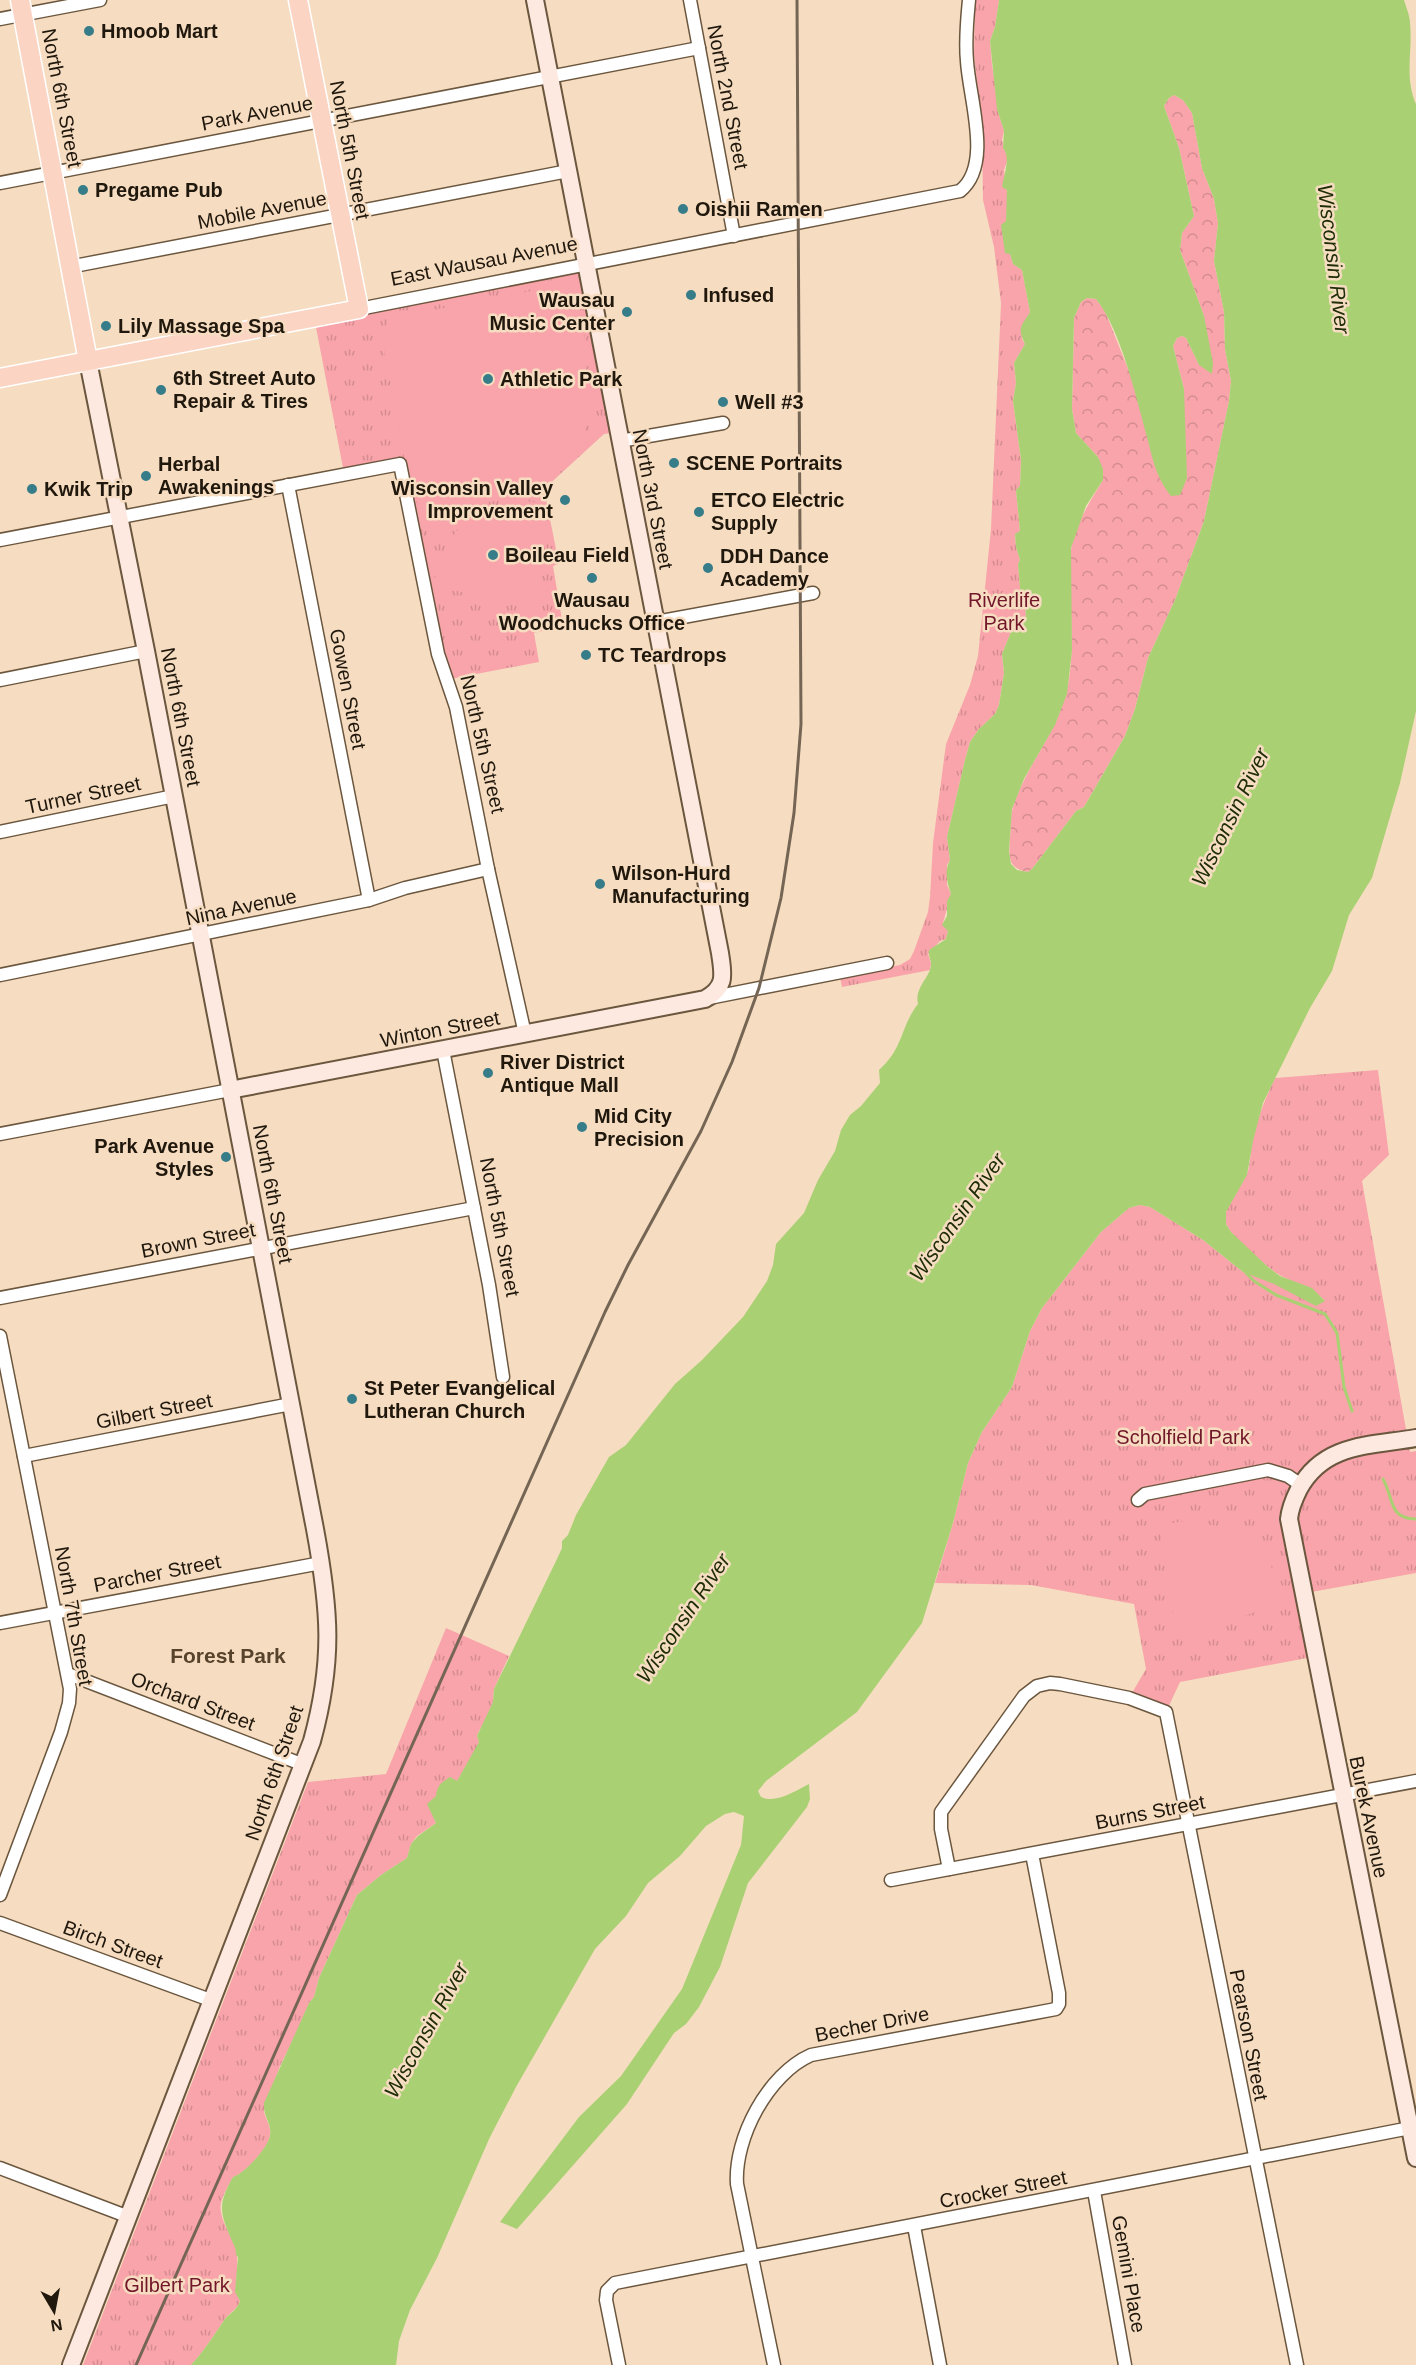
<svg xmlns="http://www.w3.org/2000/svg" width="1416" height="2365" font-family="Helvetica,sans-serif">
  <style>
    .forest { fill: url(#forest-crowns) }
    .park { fill: url(#park-tufts) }
    .garden { fill: #f8a4aa }
    .water { fill: #aad074; fill-rule: evenodd }
    .lines { fill: none; stroke-linecap: round; stroke-linejoin: round }
    .stream { stroke: #aad074; stroke-width: 3 }
    .street-casing { stroke: #6b563e; stroke-width: 15 }
    .secondary-casing { stroke: #6b563e; stroke-width: 20 }
    .primary-casing { stroke: #fff; stroke-width: 21 }
    .street { stroke: #fff; stroke-width: 12 }
    .secondary { stroke: #fee9e1; stroke-width: 16 }
    .primary { stroke: #fcd4c4; stroke-width: 18 }
    .rail { stroke: #756554; stroke-width: 3 }
    .poi-dot { fill: #367c89; stroke: #f6ddc1; stroke-width: 2 }
    .labels { text-anchor: middle; dominant-baseline: central; stroke-width: 5; stroke-linejoin: round; paint-order: stroke }
    .poi-label { font-size: 20px; font-weight: bold; fill: #20170d; stroke: #f6ddc1; text-anchor: start }
    .street-label { font-size: 20px; fill: #20170d; stroke: #f6ddc1 }
    .park-label { font-size: 20px; fill: #72162a; stroke: #f6ddc1 }
    .water-label { font-size: 21px; font-style: italic; fill: #202e08; stroke: #f6ddc1 }
    .neighbourhood-label { font-size: 21px; font-weight: bold; fill: #57432b; stroke: #f6ddc1 }
  </style>
  <defs>
    <pattern id="forest-crowns" width="20" height="18" patternUnits="userSpaceOnUse" patternTransform="scale(1.5)"><rect width="20" height="18" fill="#f8a4aa"/><path d="M2 6a3 3 0 1 1 6 0M12 15a3 3 0 1 1 6 0" fill="none" stroke="#d48c91"/></pattern>
    <pattern id="park-tufts" width="24" height="20" patternUnits="userSpaceOnUse" patternTransform="scale(1.5)"><rect width="24" height="20" fill="#f8a4aa"/><path d="M3 7l-1-3M5 7V3M7 7l1-3M15 17l-1-3M17 17v-4M19 17l1-3" fill="none" stroke="#d48c91"/></pattern>
  </defs>
  <rect width="100%" height="100%" fill="#f6ddc1"/>
  <!-- forest -->
  <path class="forest" d="M 1174,95 L 1183,100 L 1192,113 L 1202,168 L 1214,199 L 1218,223 L 1214,261 L 1224,312 L 1225,349 L 1231,381 L 1229,401 L 1204,521 L 1175,600 L 1148,658 L 1135,709 L 1125,736 L 1084,807 L 1076,811 L 1032,869 L 1028,872 C 1007,868 1009,858 1010,839 C 1011,829 1010,817 1013,807 C 1024,772 1048,743 1061,709 C 1081,657 1066,603 1071,550 C 1074,526 1091,500 1103,480 L 1098,457 L 1076,433 L 1072,409 L 1074,318 L 1081,302 L 1087,298 L 1096,299 L 1105,311 L 1130,374 L 1184,389 L 1173,346 L 1177,338 L 1182,336 L 1186,338 L 1199,365 L 1204,316 L 1180,250 L 1182,233 L 1194,216 L 1179,148 L 1164,106 L 1169,98 Z"/>
  <!-- park -->
  <g class="park">
    <polygon points="975,0 999,0 995,27 990,41 992,65 997,96 997,109 1004,131 1002,140 1008,159 1004,170 1008,200 1006,221 1010,254 1013,264 1022,270 1030,312 1022,339 1025,344 1014,363 1016,383 1013,401 1021,460 1020,486 1016,490 1020,531 1015,535 1016,547 1020,560 1018,564 1021,599 1025,602 1026,617 1020,626 1011,632 1002,654 1004,673 999,705 995,714 979,729 970,742 965,760 947,837 950,860 947,865 947,885 951,894 943,923 948,931 946,939 940,941 928,954 931,963 930,970 842,987 840,977 900,965 910,959 914,951 928,912 930,897 933,843 946,744 970,685 978,656 991,529 1001,303 994,247 983,200 982,130 974,54"/>
    <polygon points="584,264 617,432 604,434 544,489 559,564 553,566 562,620 556,625 555,628 534,633 539,662 445,680 401,463 344,473 314,317"/>
    <path d="M 1378,1070 L 1389,1155 L 1362,1181 L 1410,1452 L 1416,1451 L 1416,1573 L 1295,1595 L 1307,1658 L 1180,1682 L 1166,1712 L 1129,1698 L 1146,1669 L 1134,1604 L 1031,1585 L 935,1583 L 953,1523 L 968,1463 L 982,1432 L 1012,1387 L 1030,1331 L 1042,1308 L 1101,1232 L 1129,1208 L 1140,1205 L 1150,1207 L 1203,1240 L 1243,1272 L 1325,1301 C 1308,1282 1289,1284 1271,1269 C 1261,1261 1229,1235 1226,1223 C 1222,1208 1239,1191 1245,1178 C 1251,1168 1250,1154 1252,1142 C 1257,1119 1265,1099 1275,1078 Z"/>
    <path d="M 446,1628 L 509,1656 L 494,1689 L 493,1702 L 487,1718 L 479,1731 L 477,1736 L 479,1742 L 473,1755 L 457,1781 L 428,1804 L 436,1823 L 417,1836 L 411,1844 L 407,1858 L 381,1875 L 357,1895 L 319,1978 L 314,1997 L 309,2003 L 297,2032 L 280,2066 L 264,2111 C 265,2119 271,2125 270,2134 C 270,2147 245,2173 233,2177 C 229,2185 223,2194 221,2203 C 218,2218 231,2234 235,2247 C 241,2264 232,2284 240,2301 C 237,2310 230,2312 225,2319 C 214,2335 204,2351 191,2365 L 83,2365 L 308,1782 L 386,1774 Z"/>
  </g>
  <!-- garden -->
  <g class="garden">
    <polygon points="574,283 586,346 582,347 592,411 579,445 542,489 536,493 419,515 411,467 404,456 381,332 391,318"/>
    <path d="M 525,501 L 547,504 L 540,604 L 531,610 L 434,585 C 440,535 475,502 525,501 Z"/>
    <path d="M 1185,1521 C 1242,1526 1267,1549 1289,1600 L 1177,1639 L 1159,1525 Z"/>
  </g>
  <!-- water -->
  <path class="water" d="M 999,0 L 1404,0 C 1406,7 1410,16 1410,23 C 1413,51 1404,77 1416,104 L 1416,711 L 1400,783 L 1372,878 L 1349,915 L 1332,971 L 1310,1008 L 1263,1103 L 1253,1141 L 1247,1175 L 1226,1212 L 1226,1224 L 1231,1232 L 1268,1267 L 1280,1276 L 1312,1288 L 1325,1301 L 1316,1306 L 1274,1284 L 1243,1272 L 1203,1240 L 1150,1207 L 1140,1205 L 1129,1208 L 1101,1232 L 1042,1308 L 1030,1331 L 1012,1387 L 982,1432 L 968,1463 L 953,1523 L 922,1623 L 857,1712 L 766,1781 L 758,1791 L 761,1797 C 776,1804 795,1791 809,1784 L 810,1799 L 807,1807 L 748,1883 L 720,1967 L 699,2007 L 686,2024 L 674,2033 L 627,2104 L 517,2229 L 500,2222 L 579,2117 L 621,2076 L 682,1989 L 741,1845 L 744,1816 L 734,1812 L 725,1814 L 706,1826 L 680,1856 L 648,1883 L 626,1916 L 595,1949 L 516,2087 L 490,2137 L 437,2258 L 410,2310 L 399,2341 L 396,2365 L 191,2365 C 204,2351 214,2335 225,2319 C 230,2313 237,2310 240,2301 L 235,2292 L 238,2257 L 236,2255 C 236,2249 235,2247 232,2241 C 220,2213 217,2205 233,2177 C 244,2174 269,2147 270,2135 C 272,2124 263,2117 264,2103 L 309,2003 L 314,1997 L 319,1978 L 357,1895 L 381,1875 L 407,1858 L 411,1844 L 418,1836 L 436,1823 L 427,1804 L 436,1796 C 437,1785 442,1782 450,1777 L 457,1781 L 479,1742 L 477,1736 L 493,1702 L 494,1689 L 556,1561 L 562,1548 L 562,1541 L 568,1535 L 576,1515 L 609,1457 L 626,1445 L 675,1384 L 702,1360 L 743,1317 L 767,1281 L 773,1265 L 776,1244 L 804,1213 L 818,1180 L 835,1151 L 841,1130 L 850,1115 L 861,1106 L 880,1083 L 879,1070 C 904,1048 900,1027 918,1004 C 914,987 931,977 931,964 C 931,959 928,956 929,950 L 946,939 L 948,931 L 942,925 L 947,916 L 947,901 L 951,894 C 947,883 944,871 950,860 L 947,837 L 965,760 L 970,742 L 979,729 L 995,714 L 999,705 L 1004,673 L 1002,654 L 1011,632 L 1020,626 L 1026,617 L 1025,602 L 1021,599 L 1018,564 L 1020,560 L 1016,547 L 1015,534 L 1020,531 L 1016,490 L 1020,486 L 1021,460 L 1013,401 L 1016,383 L 1014,363 L 1025,344 C 1016,326 1023,325 1030,312 L 1022,270 L 1013,264 L 1010,254 L 1005,253 L 1001,225 L 1006,221 L 1007,190 L 1002,187 C 1004,175 1011,157 1003,148 L 1004,131 L 997,109 L 990,41 L 995,27 ZM 1174,95 L 1183,100 L 1192,113 L 1202,168 L 1214,199 L 1218,223 L 1214,261 L 1224,312 L 1225,349 L 1231,381 L 1229,401 L 1204,521 L 1175,600 L 1148,658 L 1135,709 L 1125,736 L 1084,807 L 1076,811 L 1032,869 L 1028,872 L 1017,870 L 1011,864 L 1009,851 L 1012,809 L 1024,779 L 1055,725 L 1067,694 L 1072,651 L 1071,548 L 1086,506 L 1103,480 L 1103,469 L 1098,457 L 1076,433 L 1072,409 L 1074,318 L 1081,302 L 1087,298 L 1096,299 C 1121,330 1136,397 1147,437 C 1153,460 1156,477 1171,496 L 1180,495 L 1187,478 L 1184,389 L 1173,346 L 1177,338 L 1182,336 L 1186,338 L 1199,365 L 1212,374 L 1213,363 L 1204,316 L 1180,250 L 1182,233 L 1194,216 L 1179,148 L 1164,106 L 1169,98 Z"/>
  <g class="lines">
    <!-- stream -->
    <g class="stream">
      <polyline points="1246,1273 1254,1281 1276,1295 1325,1314 1337,1333 1344,1387 1352,1411"/>
      <path d="M 1383,1479 C 1394,1498 1388,1519 1416,1519"/>
    </g>
    <!-- street casing -->
    <g class="street-casing">
      <g id="street">
        <polyline points="690,0 734,236"/>
        <polyline points="0,19 100,0"/>
        <polyline points="0,183 699,48"/>
        <polyline points="69,267 568,171"/>
        <path d="M 359,309 L 960,191 C 993,165 969,98 967,61 C 965,41 967,20 969,0"/>
        <polyline points="620,441 723,423"/>
        <polyline points="288,485 369,900"/>
        <polyline points="0,540 400,464 438,654 456,707 488,869 525,1034"/>
        <polyline points="656,622 813,593"/>
        <polyline points="0,680 146,651"/>
        <polyline points="0,832 174,796"/>
        <polyline points="0,975 369,900 405,888 488,869"/>
        <polyline points="709,998 887,963"/>
        <polyline points="443,1050 489,1285 503,1377"/>
        <polyline points="0,1134 230,1090"/>
        <polyline points="0,1298 474,1208"/>
        <polyline points="0,1336 70,1689 69,1703 61,1732 0,1895"/>
        <polyline points="24,1456 291,1404"/>
        <polyline points="1138,1500 1145,1494 1268,1470 1288,1476 1301,1485"/>
        <polyline points="0,1623 321,1563"/>
        <polyline points="68,1674 304,1765"/>
        <polyline points="949,1869 941,1829 941,1812 1024,1696 1037,1686 1050,1683 1060,1684 1129,1698 1166,1712 1297,2365"/>
        <polyline points="891,1880 1416,1781"/>
        <polyline points="0,1923 213,2001"/>
        <polyline points="0,2168 129,2217"/>
        <polyline points="1094,2191 1125,2365"/>
        <polyline points="914,2226 940,2365"/>
        <polyline points="619,2365 606,2300 607,2291 615,2283 1410,2128"/>
        <path d="M 774,2365 L 737,2184 C 734,2138 768,2074 811,2055 L 1056,2009 L 1059,2004 L 1059,1993 L 1032,1854"/>
      </g>
    </g>
    <!-- secondary casing -->
    <g class="secondary-casing">
      <g id="secondary">
        <path d="M 230,1090 L 705,999 C 727,987 723,974 720,953 L 535,0"/>
        <path d="M 1416,1438 C 1370,1446 1324,1443 1299,1489 C 1294,1499 1290,1508 1289,1519 L 1416,2158"/>
        <path d="M 71,2365 L 312,1741 C 334,1661 330,1610 315,1529 L 146,651 L 88,361"/>
      </g>
    </g>
    <!-- primary casing -->
    <g class="primary-casing">
      <g id="primary">
        <polyline points="20,0 88,361"/>
        <polyline points="0,378 359,309 298,0"/>
      </g>
    </g>
    <!-- street -->
    <use href="#street" class="street"/>
    <!-- secondary -->
    <use href="#secondary" class="secondary"/>
    <!-- primary -->
    <use href="#primary" class="primary"/>
    <!-- rail -->
    <polyline class="rail" points="136,2365 605,1312 628,1265 701,1131 732,1062 759,988 781,898 794,813 801,724 797,0"/>
  </g>
  <!-- markers -->
  <g class="poi-dot">
    <circle cx="89" cy="31" r="6"/>
    <circle cx="83" cy="190" r="6"/>
    <circle cx="683" cy="209" r="6"/>
    <circle cx="691" cy="295" r="6"/>
    <circle cx="627" cy="312" r="6"/>
    <circle cx="106" cy="326" r="6"/>
    <circle cx="488" cy="379" r="6"/>
    <circle cx="161" cy="390" r="6"/>
    <circle cx="723" cy="402" r="6"/>
    <circle cx="674" cy="463" r="6"/>
    <circle cx="146" cy="476" r="6"/>
    <circle cx="32" cy="489" r="6"/>
    <circle cx="565" cy="500" r="6"/>
    <circle cx="699" cy="512" r="6"/>
    <circle cx="493" cy="555" r="6"/>
    <circle cx="708" cy="568" r="6"/>
    <circle cx="592" cy="578" r="6"/>
    <circle cx="586" cy="655" r="6"/>
    <circle cx="600" cy="884" r="6"/>
    <circle cx="488" cy="1073" r="6"/>
    <circle cx="582" cy="1127" r="6"/>
    <circle cx="226" cy="1157" r="6"/>
    <circle cx="352" cy="1399" r="6"/>
  </g>
  <g class="labels">
    <!-- poi labels -->
    <g class="poi-label">
      <text x="101" y="31">Hmoob Mart</text>
      <text x="95" y="190">Pregame Pub</text>
      <text x="695" y="209">Oishii Ramen</text>
      <text x="703" y="295">Infused</text>
      <text x="615" y="300" text-anchor="end">Wausau<tspan x="615" dy="23">Music Center</tspan></text>
      <text x="118" y="326">Lily Massage Spa</text>
      <text x="173" y="378">6th Street Auto<tspan x="173" dy="23">Repair &amp; Tires</tspan></text>
      <text x="500" y="379">Athletic Park</text>
      <text x="735" y="402">Well #3</text>
      <text x="686" y="463">SCENE Portraits</text>
      <text x="158" y="464">Herbal<tspan x="158" dy="23">Awakenings</tspan></text>
      <text x="553" y="488" text-anchor="end">Wisconsin Valley<tspan x="553" dy="23">Improvement</tspan></text>
      <text x="44" y="489">Kwik Trip</text>
      <text x="711" y="500">ETCO Electric<tspan x="711" dy="23">Supply</tspan></text>
      <text x="505" y="555">Boileau Field</text>
      <text x="720" y="556">DDH Dance<tspan x="720" dy="23">Academy</tspan></text>
      <text x="592" y="600" text-anchor="middle">Wausau<tspan x="592" dy="23">Woodchucks Office</tspan></text>
      <text x="598" y="655">TC Teardrops</text>
      <text x="612" y="873">Wilson-Hurd<tspan x="612" dy="23">Manufacturing</tspan></text>
      <text x="500" y="1062">River District<tspan x="500" dy="23">Antique Mall</tspan></text>
      <text x="594" y="1116">Mid City<tspan x="594" dy="23">Precision</tspan></text>
      <text x="214" y="1146" text-anchor="end">Park Avenue<tspan x="214" dy="23">Styles</tspan></text>
      <text x="364" y="1388">St Peter Evangelical<tspan x="364" dy="23">Lutheran Church</tspan></text>
    </g>
    <!-- street labels -->
    <g class="street-label">
      <text transform="translate(728 97) rotate(79)">North 2nd Street</text>
      <text transform="translate(62 98) rotate(79)">North 6th Street</text>
      <text transform="translate(257 113) rotate(-11)">Park Avenue</text>
      <text transform="translate(350 150) rotate(79)">North 5th Street</text>
      <text transform="translate(262 210) rotate(-11)">Mobile Avenue</text>
      <text transform="translate(484 261) rotate(-11)">East Wausau Avenue</text>
      <text transform="translate(653 499) rotate(79)">North 3rd Street</text>
      <text transform="translate(348 689) rotate(79)">Gowen Street</text>
      <text transform="translate(181 717) rotate(79)">North 6th Street</text>
      <text transform="translate(483 744) rotate(77)">North 5th Street</text>
      <text transform="translate(83 795) rotate(-12)">Turner Street</text>
      <text transform="translate(241 907) rotate(-12)">Nina Avenue</text>
      <text transform="translate(440 1029) rotate(-11)">Winton Street</text>
      <text transform="translate(273 1194) rotate(79)">North 6th Street</text>
      <text transform="translate(500 1227) rotate(79)">North 5th Street</text>
      <text transform="translate(198 1240) rotate(-11)">Brown Street</text>
      <text transform="translate(154 1411) rotate(-11)">Gilbert Street</text>
      <text transform="translate(157 1573) rotate(-11)">Parcher Street</text>
      <text transform="translate(74 1616) rotate(80)">North 7th Street</text>
      <text transform="translate(193 1701) rotate(21)">Orchard Street</text>
      <text transform="translate(274 1773) rotate(-71)">North 6th Street</text>
      <text transform="translate(1150 1812) rotate(-11)">Burns Street</text>
      <text transform="translate(1369 1817) rotate(78)">Burek Avenue</text>
      <text transform="translate(113 1944) rotate(20)">Birch Street</text>
      <text transform="translate(872 2024) rotate(-11)">Becher Drive</text>
      <text transform="translate(1249 2035) rotate(79)">Pearson Street</text>
      <text transform="translate(1003 2189) rotate(-11)">Crocker Street</text>
      <text transform="translate(1129 2274) rotate(80)">Gemini Place</text>
    </g>
    <!-- park labels -->
    <g class="park-label">
      <text x="1004" y="600">Riverlife<tspan x="1004" dy="23">Park</tspan></text>
      <text x="1183" y="1437">Scholfield Park</text>
      <text x="177" y="2285">Gilbert Park</text>
    </g>
    <!-- water labels -->
    <g class="water-label">
      <text transform="translate(1334 259) rotate(83)">Wisconsin River</text>
      <text transform="translate(1230 817) rotate(-64)">Wisconsin River</text>
      <text transform="translate(957 1217) rotate(-55)">Wisconsin River</text>
      <text transform="translate(683 1618) rotate(-56)">Wisconsin River</text>
      <text transform="translate(426 2030) rotate(-61)">Wisconsin River</text>
    </g>
    <!-- neighbourhood labels -->
    <g class="neighbourhood-label">
      <text x="228" y="1655">Forest Park</text>
    </g>
  </g>
  <!-- north arrow -->
  <g transform="translate(54 2311) rotate(170)" stroke="#f6ddc1" stroke-width="4.5" paint-order="stroke">
  <path d="M0-4.5L10 22L0 15L-10 22Z" fill="#20170d"/>
  <text y="-9" font-size="16" font-weight="bold" text-anchor="middle" fill="#20170d">N</text>
  </g>
</svg>
